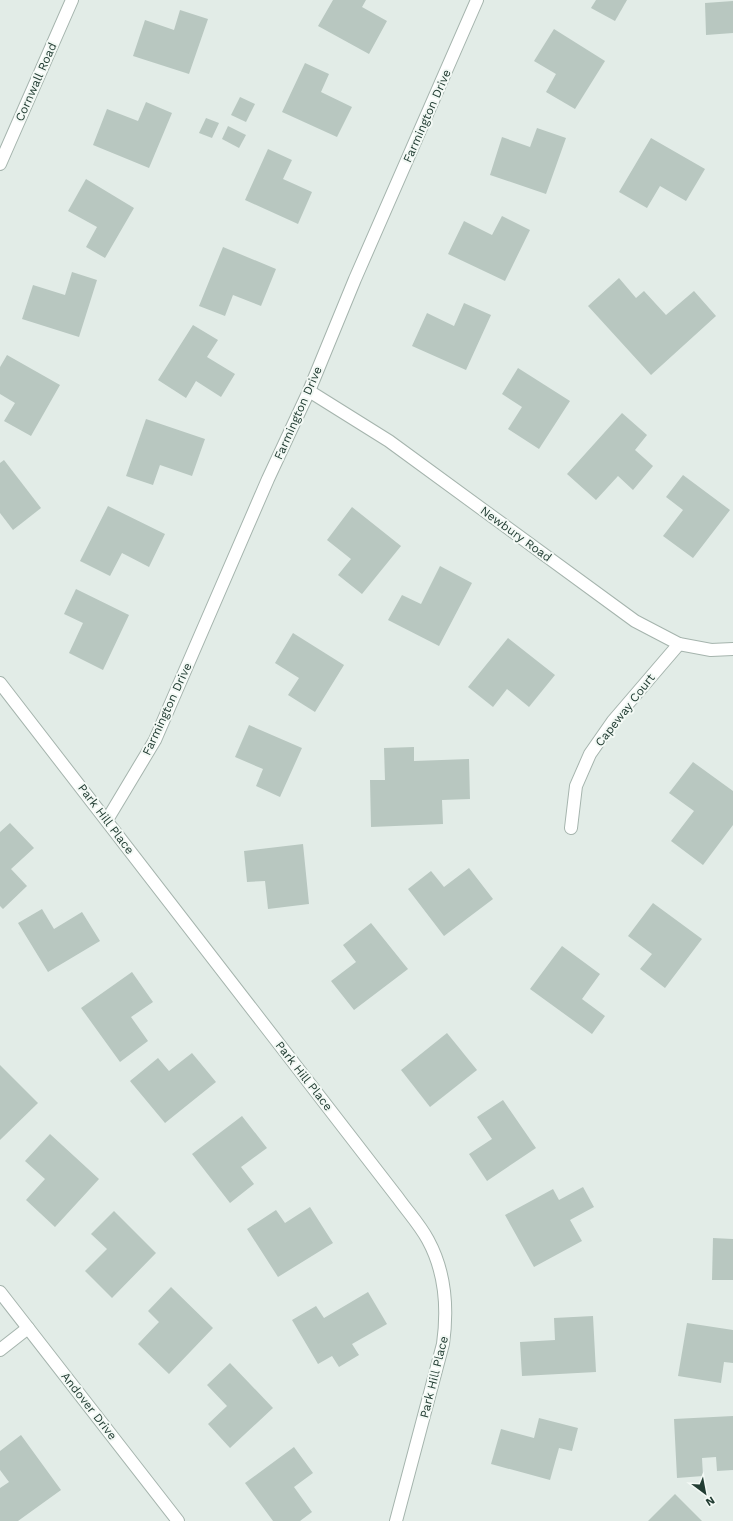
<svg xmlns="http://www.w3.org/2000/svg" width="733" height="1521" font-family="'Work Sans',sans-serif">
  <style>
    .building { fill: #b8c7c0 }
    .lines { fill: none; stroke-linecap: round; stroke-linejoin: round }
    .street-casing { stroke: #a5b4ad; stroke-width: 14 }
    .street { stroke: #fff; stroke-width: 12 }
    .labels { text-anchor: middle; dominant-baseline: central; stroke-width: 4; stroke-linejoin: round; paint-order: stroke }
    .street-label { font-size: 12px; fill: #223d33; stroke: #f3f9f5 }
  </style>
  <rect width="100%" height="100%" fill="#e2ece7"/>
  <!-- building -->
  <g class="building">
    <polygon points="333,0 366,0 362,7 387,21 369,54 318,26"/>
    <polygon points="596,0 627,0 615,21 591,8"/>
    <polygon points="733,1 733,33 706,35 705,3"/>
    <polygon points="180,10 208,19 189,74 133,56 145,20 174,30"/>
    <polygon points="554,29 605,61 575,109 546,92 556,74 534,61"/>
    <polygon points="305,63 329,74 321,92 352,107 337,137 282,112"/>
    <polygon points="240,97 255,104 246,122 231,115"/>
    <polygon points="146,102 172,113 149,168 93,145 107,109 138,121"/>
    <polygon points="206,118 219,123 212,138 199,133"/>
    <polygon points="228,126 246,135 239,148 222,139"/>
    <polygon points="537,128 566,138 546,194 490,175 502,137 530,147"/>
    <polygon points="651,138 705,169 686,201 660,186 647,208 619,192"/>
    <polygon points="268,149 292,160 283,179 312,192 298,224 245,200"/>
    <polygon points="86,179 134,208 105,258 86,247 97,227 68,211"/>
    <polygon points="502,216 530,230 505,281 448,254 464,221 492,235"/>
    <polygon points="223,247 276,269 261,306 233,295 225,316 199,306"/>
    <polygon points="72,272 97,280 79,337 22,319 33,285 65,295"/>
    <polygon points="619,278 636,298 644,291 666,315 694,291 716,316 651,375 588,306"/>
    <polygon points="464,303 491,315 466,370 412,346 427,313 454,326"/>
    <polygon points="193,325 218,340 207,357 235,374 221,397 196,381 186,398 158,380"/>
    <polygon points="7,355 60,385 31,436 4,421 15,403 0,394 0,367"/>
    <polygon points="518,368 570,401 539,449 508,429 522,407 502,394"/>
    <polygon points="622,413 647,435 635,450 653,466 633,490 618,476 596,500 567,474"/>
    <polygon points="146,419 205,439 192,476 160,465 153,485 126,476"/>
    <polygon points="4,460 41,508 13,530 0,513 0,463"/>
    <polygon points="683,475 730,510 693,558 663,536 683,510 666,497"/>
    <polygon points="108,506 165,534 149,567 122,553 110,576 80,561"/>
    <polygon points="352,507 401,546 362,594 338,575 351,559 327,540"/>
    <polygon points="440,566 472,583 439,646 388,620 402,595 421,604"/>
    <polygon points="76,589 129,615 103,670 69,653 83,623 64,614"/>
    <polygon points="293,633 344,665 315,712 288,695 299,678 275,663"/>
    <polygon points="508,638 555,675 529,707 507,689 493,707 468,687"/>
    <polygon points="249,725 302,748 280,797 256,786 263,769 235,757"/>
    <polygon points="414,747 414,761 469,759 470,799 442,800 443,824 371,827 370,780 385,780 384,748"/>
    <polygon points="693,762 733,791 733,825 703,865 671,841 694,811 669,793"/>
    <polygon points="10,823 34,848 11,869 27,886 3,909 0,906 0,832"/>
    <polygon points="303,844 309,904 268,909 265,881 247,882 244,851"/>
    <polygon points="469,868 493,899 444,936 408,889 431,871 444,887"/>
    <polygon points="653,903 702,939 665,988 640,969 652,954 628,936"/>
    <polygon points="42,909 54,929 82,912 100,941 48,972 18,923"/>
    <polygon points="371,923 408,969 354,1010 331,981 356,962 343,945"/>
    <polygon points="562,946 600,974 582,999 605,1016 592,1034 530,989"/>
    <polygon points="132,972 153,1002 131,1017 148,1041 120,1062 81,1008"/>
    <polygon points="447,1033 477,1070 430,1107 401,1070"/>
    <polygon points="192,1053 216,1082 165,1123 130,1081 158,1058 169,1071"/>
    <polygon points="0,1065 38,1103 0,1140"/>
    <polygon points="503,1100 536,1148 487,1181 469,1154 492,1139 477,1117"/>
    <polygon points="242,1116 267,1148 241,1167 254,1184 230,1203 192,1154"/>
    <polygon points="50,1134 99,1179 55,1227 26,1200 45,1179 25,1161"/>
    <polygon points="583,1187 594,1207 570,1220 582,1241 534,1267 505,1215 553,1189 559,1200"/>
    <polygon points="310,1207 333,1243 278,1277 247,1229 276,1210 285,1223"/>
    <polygon points="114,1211 156,1253 112,1298 85,1271 107,1249 91,1234"/>
    <polygon points="713,1238 733,1239 733,1280 712,1280"/>
    <polygon points="171,1287 213,1328 169,1374 138,1344 159,1322 148,1311"/>
    <polygon points="368,1292 387,1324 352,1344 359,1355 339,1367 332,1356 318,1364 292,1320 316,1306 324,1318"/>
    <polygon points="593,1316 596,1372 522,1376 520,1342 555,1340 554,1318"/>
    <polygon points="687,1323 733,1330 733,1363 724,1362 721,1383 678,1376"/>
    <polygon points="230,1363 273,1408 230,1448 208,1424 227,1406 207,1385"/>
    <polygon points="733,1416 733,1470 717,1471 716,1457 702,1458 703,1476 677,1478 674,1419"/>
    <polygon points="539,1418 578,1428 572,1451 559,1448 550,1480 491,1464 501,1429 534,1438"/>
    <polygon points="21,1435 61,1490 18,1521 0,1521 0,1488 9,1482 0,1470 0,1451"/>
    <polygon points="294,1447 313,1473 294,1487 312,1512 300,1521 273,1521 245,1483"/>
    <polygon points="675,1494 702,1521 648,1521"/>
  </g>
  <g class="lines">
    <!-- street casing -->
    <g class="street-casing">
      <g id="street">
        <polyline points="0,164 72,0"/>
        <polyline points="309,391 389,441 635,621 679,644 711,650 733,649"/>
        <path d="M 0,683 L 398,1198 C 408,1212 420,1225 428,1240 C 446,1273 448,1308 443,1344 L 396,1521"/>
        <polyline points="107,820 155,740 268,479 309,391 355,279 477,0"/>
        <polyline points="571,828 576,786 590,754 613,721 679,644"/>
        <polyline points="0,1292 178,1521"/>
        <polyline points="0,1350 28,1328"/>
      </g>
    </g>
    <!-- street -->
    <use href="#street" class="street"/>
  </g>
  <g class="labels">
    <!-- street labels -->
    <g class="street-label">
      <text transform="translate(36 82) rotate(-66)">Cornwall Road</text>
      <text transform="translate(427 116) rotate(-66)">Farmington Drive</text>
      <text transform="translate(298 413) rotate(-66)">Farmington Drive</text>
      <text transform="translate(516 534) rotate(36)">Newbury Road</text>
      <text transform="translate(167 709) rotate(-65)">Farmington Drive</text>
      <text transform="translate(625 710) rotate(-52)">Capeway Court</text>
      <text transform="translate(106 819) rotate(53)">Park Hill Place</text>
      <text transform="translate(304 1076) rotate(52)">Park Hill Place</text>
      <text transform="translate(434 1377) rotate(-76)">Park Hill Place</text>
      <text transform="translate(89 1406) rotate(52)">Andover Drive</text>
    </g>
  </g>
  <!-- north arrow -->
  <g transform="translate(705 1493) rotate(148)" stroke="#f3f9f5" stroke-width="3" paint-order="stroke">
  <path d="M0-3L7 15L0 10L-7 15Z" fill="#223d33"/>
  <text y="-6" font-size="11" font-weight="bold" text-anchor="middle" fill="#223d33">N</text>
  </g>
</svg>
